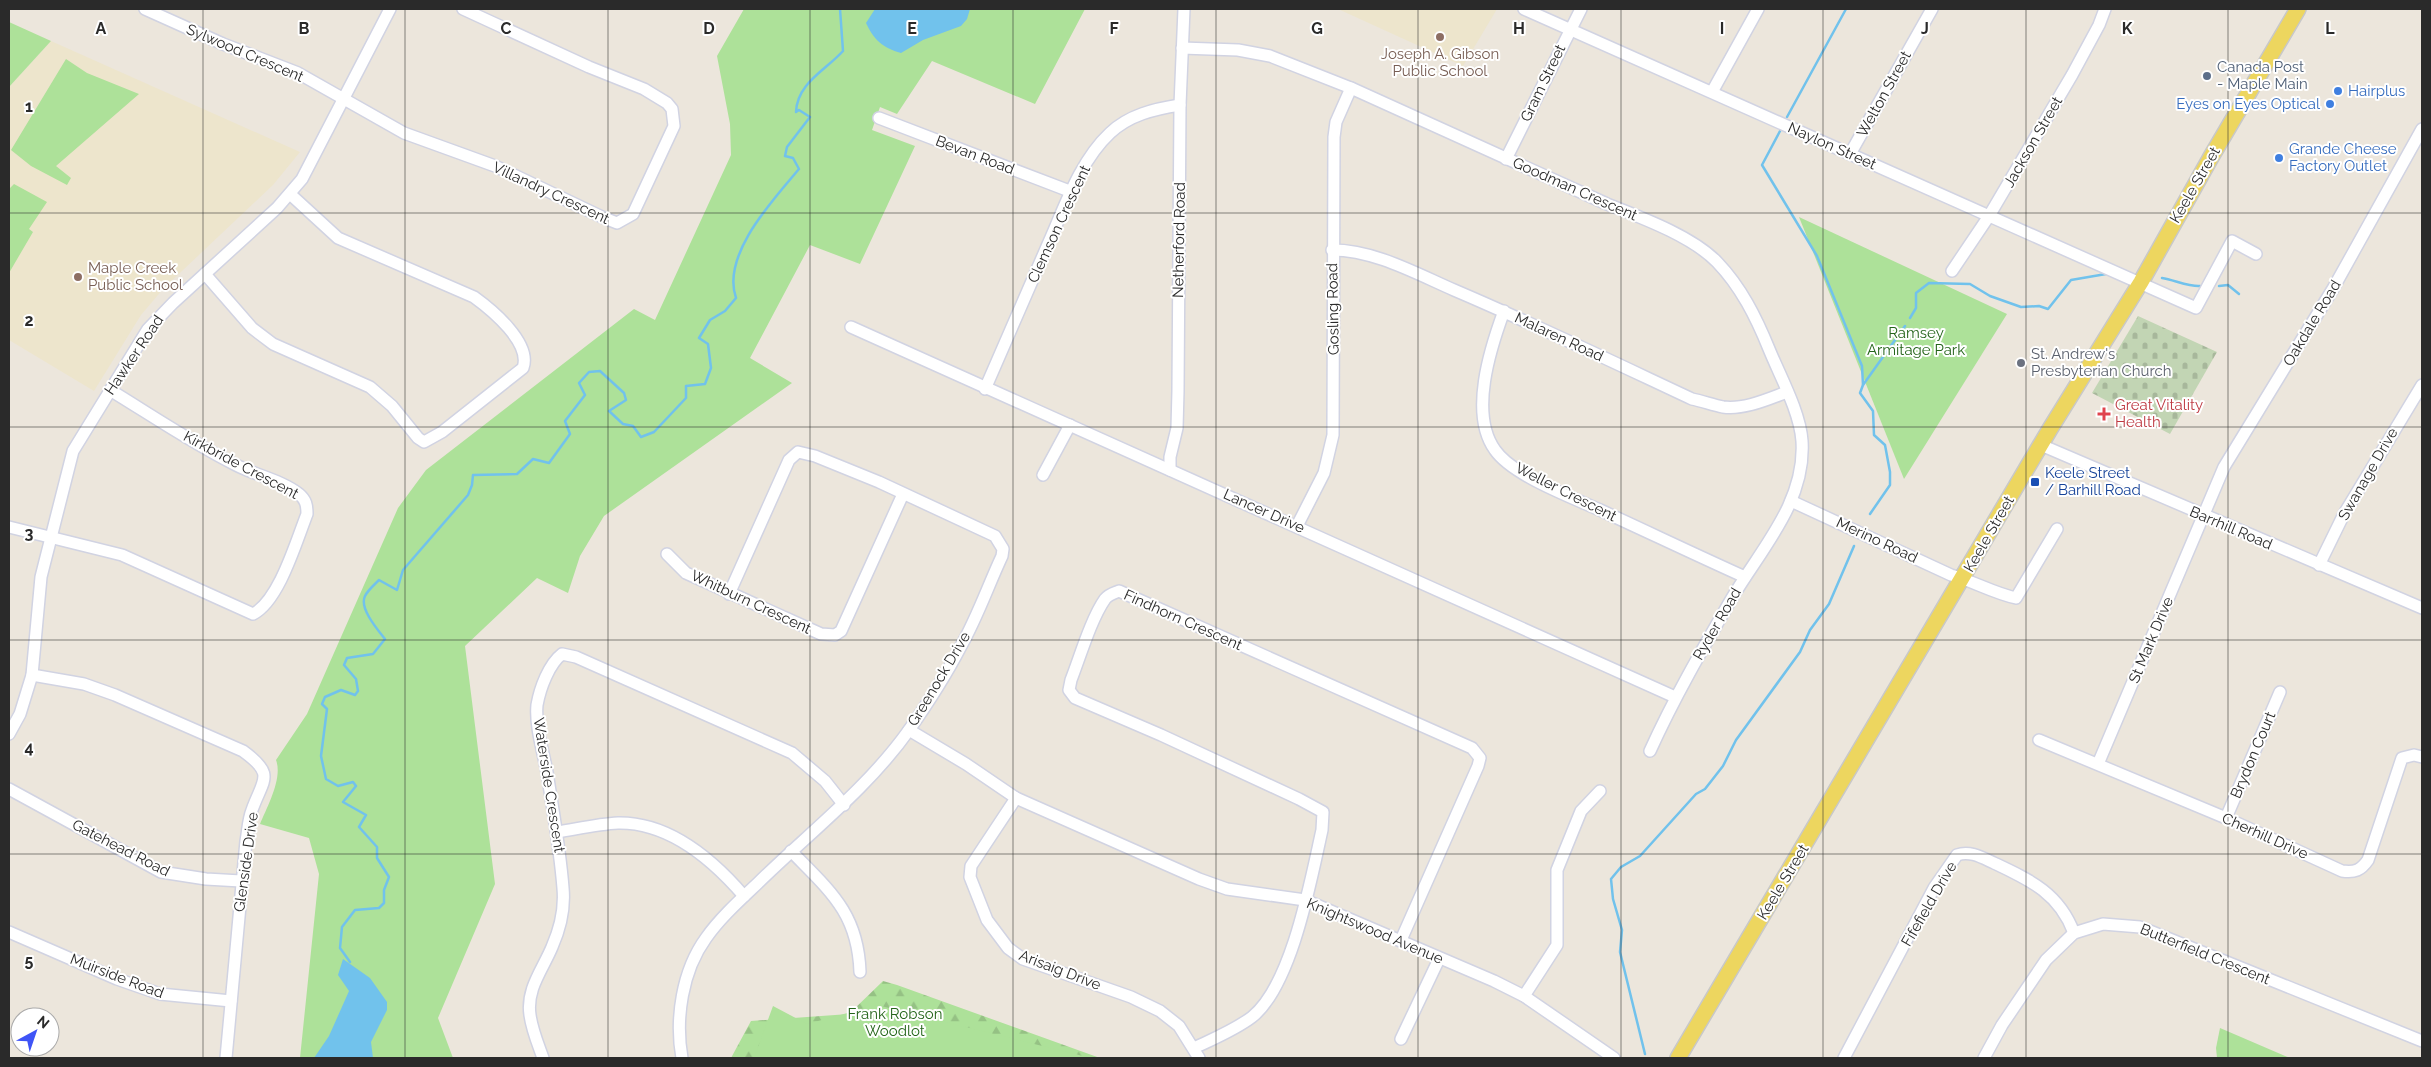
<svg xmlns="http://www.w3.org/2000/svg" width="2431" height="1067" font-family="Raleway,sans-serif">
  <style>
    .education { fill: #ede5cc }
    .forest { fill: url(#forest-firs) }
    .cemetery { fill: url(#cemetery-stones) }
    .park { fill: #ade199 }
    .water { fill: #71c2ec }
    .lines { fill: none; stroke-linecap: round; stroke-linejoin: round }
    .stream { stroke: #71c2ec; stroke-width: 2.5 }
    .minor-casing { stroke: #d1d3e2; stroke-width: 14 }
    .major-casing { stroke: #c8c8c8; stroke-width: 18 }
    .minor { stroke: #fff; stroke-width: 11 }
    .major { stroke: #edd65f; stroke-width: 15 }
    .grid { fill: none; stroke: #2a2a2a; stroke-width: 1; stroke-opacity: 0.55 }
    .education-dot { fill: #8d6e63; stroke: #fff; stroke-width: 2 }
    .service-dot { fill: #5c6f8a; stroke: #fff; stroke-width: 2 }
    .shop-dot { fill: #3f7fe0; stroke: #fff; stroke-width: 2 }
    .worship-dot { fill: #6b7280; stroke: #fff; stroke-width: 2 }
    .health-dot { fill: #e0444e; stroke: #fff; stroke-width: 2 }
    .transit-dot { fill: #1a4fb4; stroke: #fff; stroke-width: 2 }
    .labels { text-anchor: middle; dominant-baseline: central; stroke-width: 4; stroke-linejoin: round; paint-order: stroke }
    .street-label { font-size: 15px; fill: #2a2a2a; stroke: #fff }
    .education-label { font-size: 15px; fill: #785e54; stroke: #fff }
    .service-label { font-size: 15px; fill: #4e5e75; stroke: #fff; text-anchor: start }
    .shop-label { font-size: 15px; fill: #366cbe; stroke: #fff; text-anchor: start }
    .park-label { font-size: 15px; fill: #25651b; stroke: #fff }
    .worship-label { font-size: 15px; fill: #5b616d; stroke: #fff; text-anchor: start }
    .health-label { font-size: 15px; fill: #be3a42; stroke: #fff; text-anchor: start }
    .transit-label { font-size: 15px; fill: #164399; stroke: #fff; text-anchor: start }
    .grid-label { font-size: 16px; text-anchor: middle; font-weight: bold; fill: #2a2a2a; stroke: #fff; stroke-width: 4; stroke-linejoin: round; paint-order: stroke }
  </style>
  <defs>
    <pattern id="forest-firs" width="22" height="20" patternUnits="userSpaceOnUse" patternTransform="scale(1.25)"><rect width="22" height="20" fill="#ade199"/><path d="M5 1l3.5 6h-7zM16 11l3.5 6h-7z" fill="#95c184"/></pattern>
    <pattern id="cemetery-stones" width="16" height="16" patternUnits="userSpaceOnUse" patternTransform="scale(1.25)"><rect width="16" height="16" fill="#c2d5b4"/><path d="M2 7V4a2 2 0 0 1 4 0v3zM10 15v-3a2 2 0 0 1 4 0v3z" fill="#a7b79b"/></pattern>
  </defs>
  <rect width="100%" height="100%" fill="#ece6dc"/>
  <!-- education -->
  <g class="education">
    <polygon points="1338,9 1497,9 1463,66"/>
    <polygon points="51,41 300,152 273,185 164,288 141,315 94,391 9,340 9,87"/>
  </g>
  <!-- forest -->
  <polygon class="forest" points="883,981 897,985 1100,1058 731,1058 751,1021 849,1014"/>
  <!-- cemetery -->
  <polygon class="cemetery" points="2138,316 2217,352 2170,434 2092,393"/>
  <!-- park -->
  <g class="park">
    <path d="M 744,9 L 1085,9 L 1035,104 L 932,61 L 897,114 L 880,107 L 872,130 L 915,146 L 860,264 L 810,245 L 750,358 L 792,383 L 604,516 L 580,556 L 568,593 L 537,578 L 465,646 L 495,884 L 438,1018 L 453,1058 L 300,1058 L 319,874 L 309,838 L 260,824 C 267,807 283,778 276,760 L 307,714 L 398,508 L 426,470 L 634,309 L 655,320 L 731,155 L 730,124 L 717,56 Z"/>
    <polygon points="9,22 51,41 9,87"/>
    <polygon points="66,59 87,73 139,94 56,166 71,178 67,185 31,166 11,150"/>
    <polygon points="14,184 47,202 29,229 33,232 9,273 9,189"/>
    <polygon points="1799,217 2007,314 1904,479"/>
    <polygon points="877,1005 1091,1058 754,1058 773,1006 807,1024"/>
    <polygon points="2220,1028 2290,1058 2217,1058 2216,1048"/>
  </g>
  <!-- water -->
  <g class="water">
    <path d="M 875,9 L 970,9 L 967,19 L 961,26 L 923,40 L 901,53 C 883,48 874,40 866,23 Z"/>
    <polygon points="343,959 370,978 387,1002 387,1010 371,1042 373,1058 314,1058 329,1036 349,991 338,975"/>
  </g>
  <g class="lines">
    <!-- stream -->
    <g class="stream">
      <polyline points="1787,117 1846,9"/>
      <polyline points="1780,131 1762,165 1817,256 1862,366 1863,385"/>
      <path d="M 2162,278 C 2174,280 2190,287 2200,286"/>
      <polyline points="2219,286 2228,285 2239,294"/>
      <polyline points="1910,318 1916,308 1916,293 1929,283 1970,284 1990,296 2021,307 2039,306 2048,309 2071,280 2106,274"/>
      <polyline points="1870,514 1890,485 1890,472 1885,445 1874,435 1873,411 1860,393 1863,385 1905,326"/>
      <path d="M 350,962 L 340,948 L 342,927 L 355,910 L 379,908 L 384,903 L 384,890 L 389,877 L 377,858 L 377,847 L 359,827 L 366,815 L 343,802 L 356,786 L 353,782 L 338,786 L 326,779 L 321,756 L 327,709 L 322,704 L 325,697 L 341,690 L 355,695 L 358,691 L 356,679 L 344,665 L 347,658 L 373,654 L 385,639 C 377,629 359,608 365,596 C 368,590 374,585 379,580 L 397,590 L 403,570 L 468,495 L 472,485 L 473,475 L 517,474 L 533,459 L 549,463 L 570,434 L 565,421 L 585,395 L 579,383 L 589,372 L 600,371 L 624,393 L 626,400 L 609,411 L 623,424 L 633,426 L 641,437 L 654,432 L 686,398 L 686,386 L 705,384 L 711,368 L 708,344 L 699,338 L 710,320 L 725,311 L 736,298 C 721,255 773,200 799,169 L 793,158 L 785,156 L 787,147 L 810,117 L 799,110 L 796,112 C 797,83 826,70 843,51 L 840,9"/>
      <polyline points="1645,1054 1620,952 1622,930 1613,899 1611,879 1621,867 1640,856 1696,794 1705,789 1723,766 1736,740 1800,652 1810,630 1829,604 1854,546"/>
    </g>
    <!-- minor casing -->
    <g class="minor-casing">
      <g id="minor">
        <polyline points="145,9 223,44 298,73 404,133 495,166 602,217 617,223 633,214 674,126 672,109 667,103 644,89 589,67 463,9"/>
        <polyline points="1524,9 2196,308 2232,241 2256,254"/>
        <path d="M 1182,48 L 1238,50 L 1270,56 L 1351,88 L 1607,204 C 1640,217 1692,236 1717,262 C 1741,287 1756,317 1769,349 C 1780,376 1800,412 1802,441 C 1806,502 1761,549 1732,598 C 1703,648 1674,698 1650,751"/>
        <polyline points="1712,92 1758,9"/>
        <polyline points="879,118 1072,192"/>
        <polyline points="1850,154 1932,9"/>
        <polyline points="1506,159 1581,9"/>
        <path d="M 1332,250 C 1374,250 1415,273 1454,290 C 1534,324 1613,362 1692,399 C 1702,401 1713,405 1723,407 C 1744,410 1768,399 1787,392"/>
        <polyline points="1952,271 1989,216 2072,75 2099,25 2105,9"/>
        <path d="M 205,274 L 252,328 L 273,344 L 370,387 L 392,406 L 418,438 L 424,442 L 442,432 L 523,368 C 532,343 492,310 474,297 L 338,238 L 290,194"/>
        <path d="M 1504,311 C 1490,349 1469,414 1495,450 C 1512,475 1571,497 1600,510 C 1648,532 1696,555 1745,577"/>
        <polyline points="851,327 1675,697"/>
        <path d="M 985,389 C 1006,340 1028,291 1049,242 C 1065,206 1080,161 1110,133 C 1129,115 1154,109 1180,105"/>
        <polyline points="2041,445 2422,608"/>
        <polyline points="1170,470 1170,457 1177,428 1178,391 1180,105 1184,9"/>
        <polyline points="1043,475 1070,425"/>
        <path d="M 1791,501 L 1951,575 C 1973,581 1993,593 2016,598 L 2057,529"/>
        <polyline points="1297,526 1324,473 1333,435 1334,137 1336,122 1351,88"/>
        <path d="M 9,527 L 122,555 L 253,614 C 279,601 296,542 307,514 C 307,505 306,500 299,494 C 281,480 255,475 236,465 C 192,443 151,415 110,390"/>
        <polyline points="667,554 686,573 821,634 835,635 841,631 903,494"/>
        <polyline points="2319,565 2344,514 2422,385"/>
        <path d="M 32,675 L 84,684 L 115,695 L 243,751 C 276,775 263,779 252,810 C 248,820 248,831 246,841 L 226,1058"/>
        <polyline points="909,730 966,764 1016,798 1199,879 1227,889 1305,900 1494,981 1524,996 1614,1058"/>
        <polyline points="9,734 20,714 32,675 41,577 73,451 148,329 173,303 277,208 302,179 390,9"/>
        <path d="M 2039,740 L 2226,818 L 2342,871 C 2355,873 2361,870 2368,860 L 2402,758 L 2414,755 L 2422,757"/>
        <polyline points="2098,764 2224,467 2334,287 2422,129"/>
        <polyline points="9,789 161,872 206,879 241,881"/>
        <polyline points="1016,798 971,866 970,877 987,920 1008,948 1023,959 1131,997 1160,1011 1179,1026 1199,1058"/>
        <polyline points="2226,818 2280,692"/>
        <path d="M 558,832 C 577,829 598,824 618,823 C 669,822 713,860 744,896"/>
        <path d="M 791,851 C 830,891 858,913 860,972"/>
        <polyline points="9,932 117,979 160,994 231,1001"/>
        <polyline points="1524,996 1557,945 1557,870 1581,811 1600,791"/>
        <polyline points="1401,1039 1439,959"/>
        <path d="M 1194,1048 C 1213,1039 1235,1030 1252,1017 C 1292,985 1311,879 1322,830 L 1323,812 L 1299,799 L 1161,735 L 1075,698 L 1069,690 L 1071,680 C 1080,657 1091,619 1105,599 C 1109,594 1114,593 1119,591 L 1472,748 L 1480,758 L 1478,766 L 1401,940"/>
        <path d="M 543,1058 C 538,1044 532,1030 530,1015 C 526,989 543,969 552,947 C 560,929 565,909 563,888 C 560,849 553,811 547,772 C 543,751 535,726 537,705 C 540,688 549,664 562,654 L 576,657 L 792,753 L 825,781 L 844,805"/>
        <path d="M 682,1058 C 675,1019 682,971 706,938 C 720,918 740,900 758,883 C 809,833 867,789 909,730 C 928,703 946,675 961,646 C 977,618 988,586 1002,556 L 1003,549 L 995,536 L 879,482 L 815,456 L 798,452 L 789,460 L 729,594"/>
        <path d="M 1844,1058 L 1934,888 L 1957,855 C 1970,850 1983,858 1994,863 C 2030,880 2059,893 2074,933"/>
        <polyline points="1984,1058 2002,1025 2046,960 2074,933 2103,924 2140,927 2422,1041"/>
      </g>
    </g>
    <!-- major casing -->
    <g class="major-casing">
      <polyline id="major" points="1678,1058 2050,429 2141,282 2211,157 2298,9"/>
    </g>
    <!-- minor -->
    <use href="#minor" class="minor"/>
    <!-- major -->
    <use href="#major" class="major"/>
  </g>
  <!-- grid -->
  <path class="grid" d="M 203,9 L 203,1058M 405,9 L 405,1058M 608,9 L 608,1058M 810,9 L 810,1058M 1013,9 L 1013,1058M 1216,9 L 1216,1058M 1418,9 L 1418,1058M 1621,9 L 1621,1058M 1823,9 L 1823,1058M 2026,9 L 2026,1058M 2228,9 L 2228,1058M 9,213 L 2422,213M 9,427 L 2422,427M 9,640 L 2422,640M 9,854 L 2422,854"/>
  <!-- markers -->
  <g class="education-dot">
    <circle cx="1440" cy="37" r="5"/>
    <circle cx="78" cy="277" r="5"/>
  </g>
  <circle class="service-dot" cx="2207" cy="76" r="5"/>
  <g class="shop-dot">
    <circle cx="2338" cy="91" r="5"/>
    <circle cx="2330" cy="104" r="5"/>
    <circle cx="2279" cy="158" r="5"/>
  </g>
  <circle class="worship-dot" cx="2021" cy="363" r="5"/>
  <path class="health-dot" d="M2101.5 406.5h5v5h5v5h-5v5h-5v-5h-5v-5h5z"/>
  <rect class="transit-dot" x="2030" y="477" width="10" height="10" rx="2.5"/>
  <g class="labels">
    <!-- street labels -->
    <g class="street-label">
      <text transform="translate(245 53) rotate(23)">Sylwood Crescent</text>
      <text transform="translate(1543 83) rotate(-64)">Gram Street</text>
      <text transform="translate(1884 94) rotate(-61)">Welton Street</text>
      <text transform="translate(2033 142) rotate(-60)">Jackson Street</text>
      <text transform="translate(1832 146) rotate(24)">Naylon Street</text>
      <text transform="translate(975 155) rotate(21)">Bevan Road</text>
      <text transform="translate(2195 185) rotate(-60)">Keele Street</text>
      <text transform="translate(1575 189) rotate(24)">Goodman Crescent</text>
      <text transform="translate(551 193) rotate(25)">Villandry Crescent</text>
      <text transform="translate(1059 224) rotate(-65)">Clemson Crescent</text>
      <text transform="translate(1179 240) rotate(-89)">Netherford Road</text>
      <text transform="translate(1333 309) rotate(-91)">Gosling Road</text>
      <text transform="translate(2312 323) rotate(-59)">Oakdale Road</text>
      <text transform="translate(1559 337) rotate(25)">Malaren Road</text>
      <text transform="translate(134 355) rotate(-56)">Hawker Road</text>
      <text transform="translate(241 465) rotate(28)">Kirkbride Crescent</text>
      <text transform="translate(2368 474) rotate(-60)">Swanage Drive</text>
      <text transform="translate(1566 492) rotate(27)">Weller Crescent</text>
      <text transform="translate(1264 511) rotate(24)">Lancer Drive</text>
      <text transform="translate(2231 528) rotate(23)">Barrhill Road</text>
      <text transform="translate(1989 534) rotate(-60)">Keele Street</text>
      <text transform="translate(1877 540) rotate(25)">Merino Road</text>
      <text transform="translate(751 602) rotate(25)">Whitburn Crescent</text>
      <text transform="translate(1183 620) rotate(24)">Findhorn Crescent</text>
      <text transform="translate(1717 624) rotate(-60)">Ryder Road</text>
      <text transform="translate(2151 640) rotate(-67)">St Mark Drive</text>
      <text transform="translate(939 679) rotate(-59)">Greenock Drive</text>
      <text transform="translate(2253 755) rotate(-67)">Brydon Court</text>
      <text transform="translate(549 785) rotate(81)">Waterside Crescent</text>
      <text transform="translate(2265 836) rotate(24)">Cherhill Drive</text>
      <text transform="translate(121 848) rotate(27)">Gatehead Road</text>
      <text transform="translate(246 862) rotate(-82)">Glenside Drive</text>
      <text transform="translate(1783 882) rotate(-59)">Keele Street</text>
      <text transform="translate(1929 904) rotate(-60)">Fifefield Drive</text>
      <text transform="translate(1375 931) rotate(23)">Knightswood Avenue</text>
      <text transform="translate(2205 954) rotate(22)">Butterfield Crescent</text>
      <text transform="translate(1060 970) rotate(21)">Arisaig Drive</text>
      <text transform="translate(117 976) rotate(21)">Muirside Road</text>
    </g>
    <!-- education labels -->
    <g class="education-label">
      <text x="1440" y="54">Joseph A. Gibson<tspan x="1440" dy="17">Public School</tspan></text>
      <text x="88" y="268" text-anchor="start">Maple Creek<tspan x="88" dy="17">Public School</tspan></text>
    </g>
    <!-- service labels -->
    <g class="service-label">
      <text x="2217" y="67">Canada Post<tspan x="2217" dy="17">- Maple Main</tspan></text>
    </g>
    <!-- shop labels -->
    <g class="shop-label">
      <text x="2348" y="91">Hairplus</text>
      <text x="2320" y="104" text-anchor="end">Eyes on Eyes Optical</text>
      <text x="2289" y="149">Grande Cheese<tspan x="2289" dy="17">Factory Outlet</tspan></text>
    </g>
    <!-- park labels -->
    <g class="park-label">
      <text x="1916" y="333">Ramsey<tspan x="1916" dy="17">Armitage Park</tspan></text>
      <text x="895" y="1014">Frank Robson<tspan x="895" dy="17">Woodlot</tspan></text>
    </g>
    <!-- worship labels -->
    <g class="worship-label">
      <text x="2031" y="354">St. Andrew's<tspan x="2031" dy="17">Presbyterian Church</tspan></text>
    </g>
    <!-- health labels -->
    <g class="health-label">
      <text x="2115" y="405">Great Vitality<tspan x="2115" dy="17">Health</tspan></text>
    </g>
    <!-- transit labels -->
    <g class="transit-label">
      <text x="2045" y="473">Keele Street<tspan x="2045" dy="17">/ Barhill Road</tspan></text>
    </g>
  </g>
  <g class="grid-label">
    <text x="101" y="34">A</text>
    <text x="304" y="34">B</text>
    <text x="506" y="34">C</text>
    <text x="709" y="34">D</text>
    <text x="912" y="34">E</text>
    <text x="1114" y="34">F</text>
    <text x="1317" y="34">G</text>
    <text x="1519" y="34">H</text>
    <text x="1722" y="34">I</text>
    <text x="1925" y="34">J</text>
    <text x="2127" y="34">K</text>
    <text x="2330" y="34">L</text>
    <text x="29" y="112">1</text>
    <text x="29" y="326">2</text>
    <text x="29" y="539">3</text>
    <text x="29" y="753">4</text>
    <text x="29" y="966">5</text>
  </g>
  <!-- border -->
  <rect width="2431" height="1067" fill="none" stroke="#2a2a2a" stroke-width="20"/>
  <!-- north arrow -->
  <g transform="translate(35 1032) rotate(40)"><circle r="24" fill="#ffffff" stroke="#aaaaaa"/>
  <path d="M0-4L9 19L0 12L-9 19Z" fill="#3f54f6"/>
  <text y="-8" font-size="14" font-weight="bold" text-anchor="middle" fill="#2a2a2a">N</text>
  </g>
</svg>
